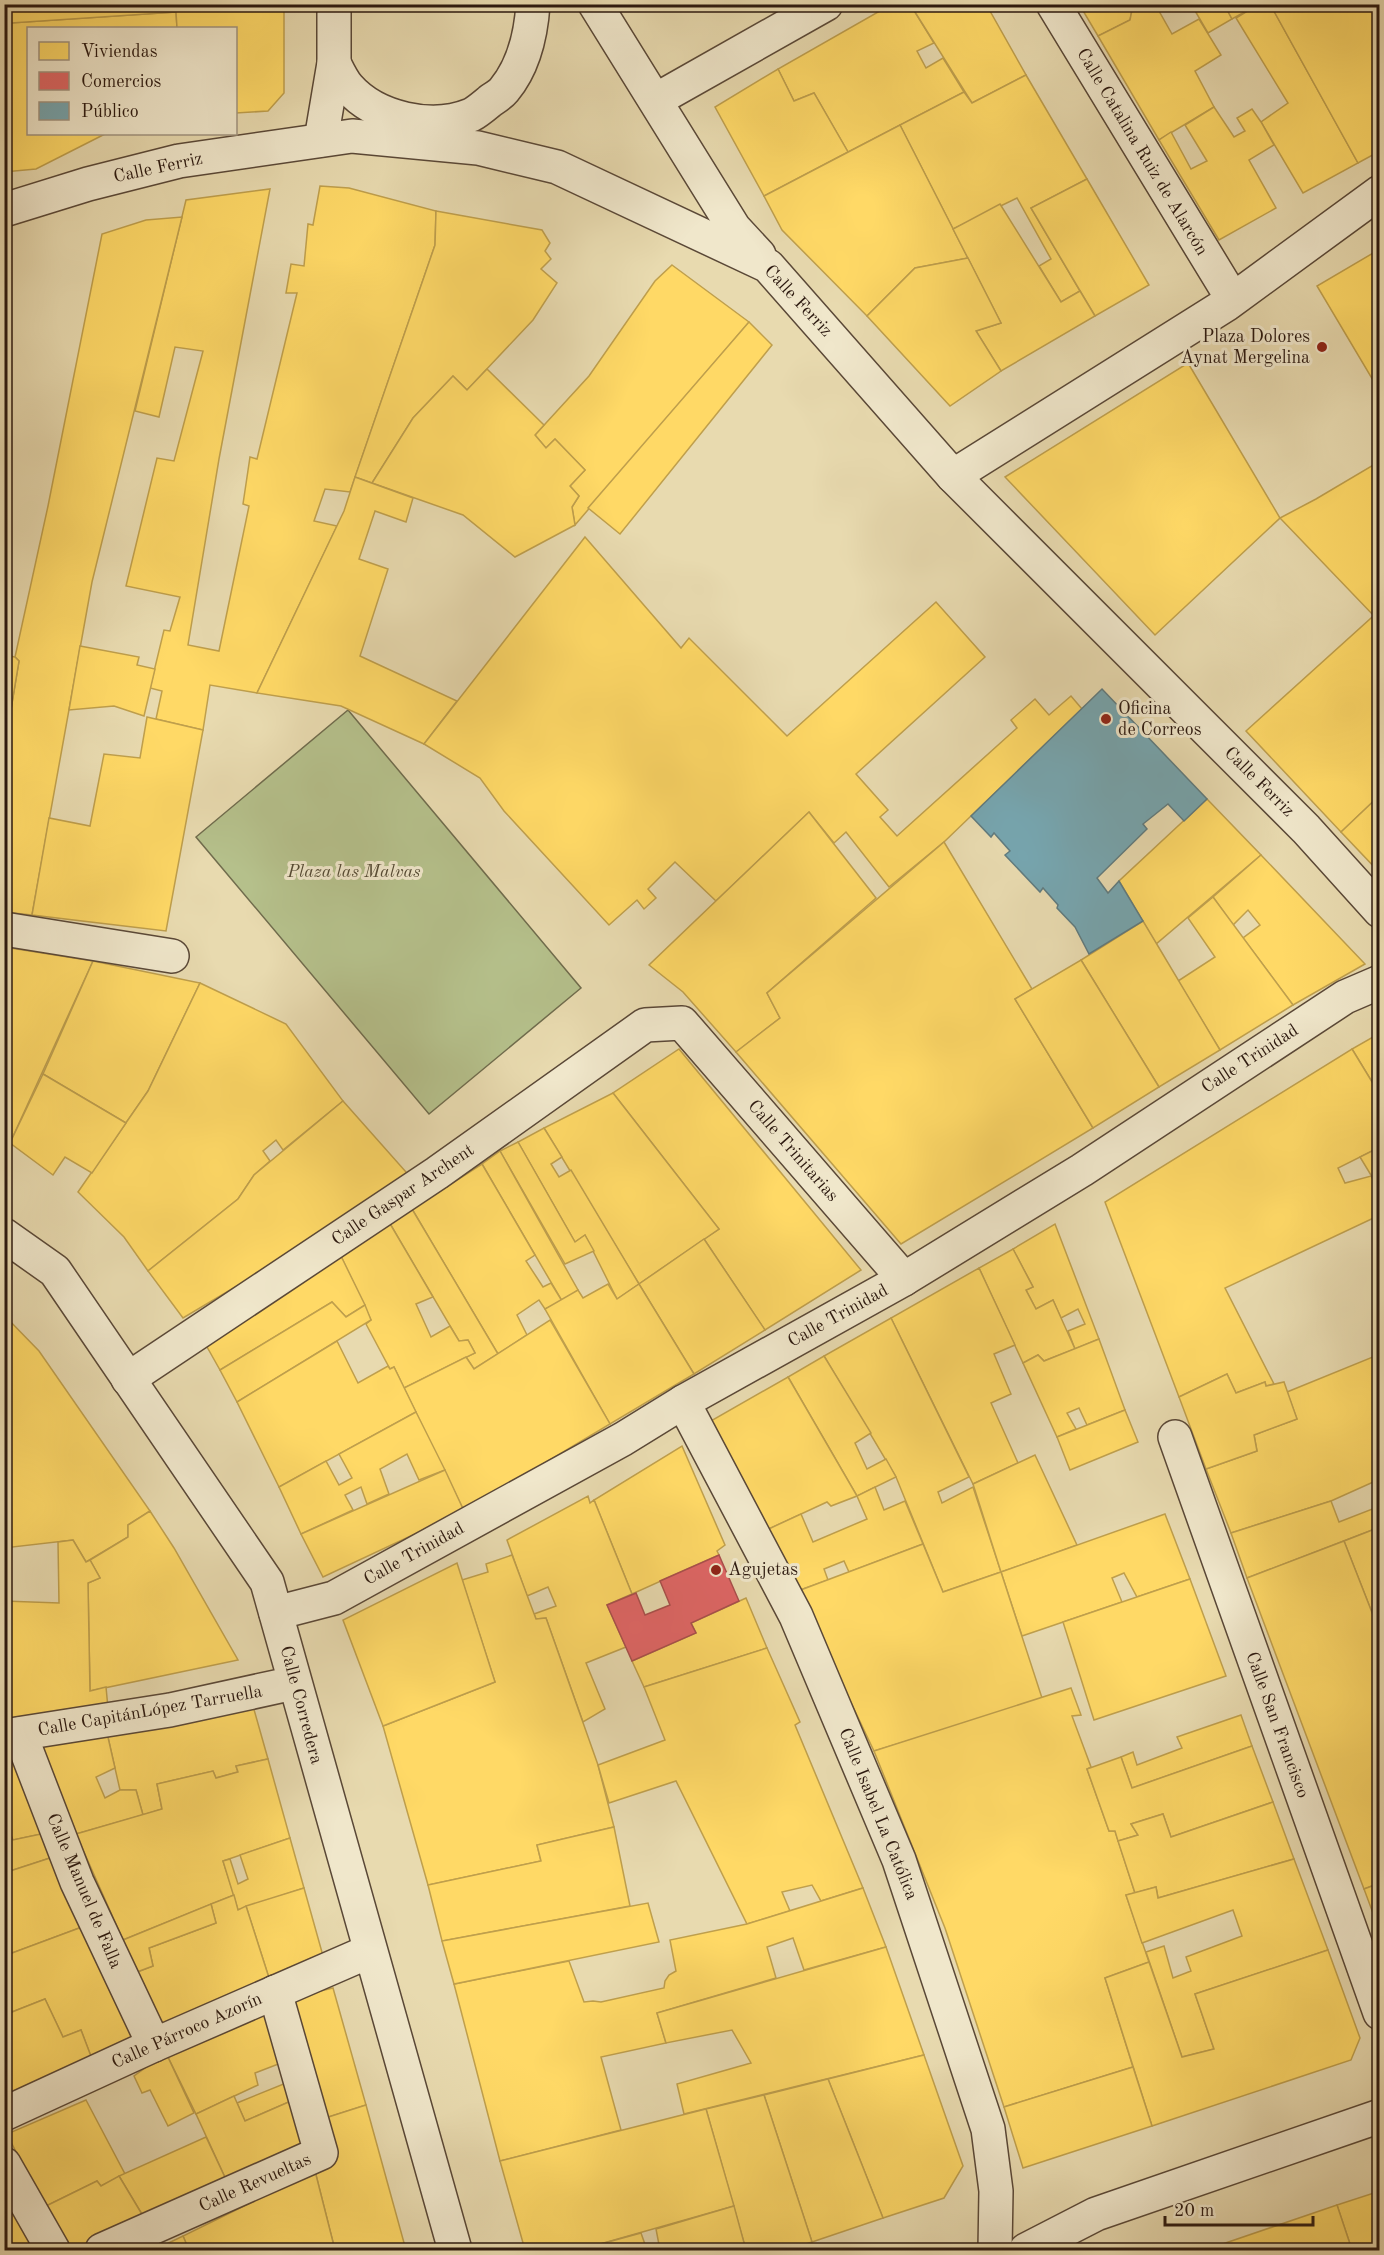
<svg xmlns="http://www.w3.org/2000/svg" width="1384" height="2255" font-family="'Old Standard TT',serif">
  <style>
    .green { fill: #b5c08b; stroke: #706c4d; stroke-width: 1.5 }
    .homes { fill: #ffd966; stroke: #bf9f4c; stroke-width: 1.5 }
    .shops { fill: #e06666; stroke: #aa4f4c; stroke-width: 1.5 }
    .public { fill: #76a5af; stroke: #607b7f; stroke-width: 1.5 }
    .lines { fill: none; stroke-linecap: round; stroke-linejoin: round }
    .minor-casing { stroke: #5a4837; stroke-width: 36 }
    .minor { stroke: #f0e7cb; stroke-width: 33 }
    .poi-dot { fill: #8f2418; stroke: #f0e7cb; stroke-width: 2 }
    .labels { text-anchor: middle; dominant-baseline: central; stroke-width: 6; stroke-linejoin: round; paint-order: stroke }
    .street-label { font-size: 18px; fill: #2b180f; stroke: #f0e7cb }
    .poi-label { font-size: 18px; fill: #2b180f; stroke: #f0e7cb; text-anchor: start }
    .park-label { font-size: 18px; font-style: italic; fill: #544a34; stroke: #f0e7cb }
  </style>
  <rect width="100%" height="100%" fill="#e8daaf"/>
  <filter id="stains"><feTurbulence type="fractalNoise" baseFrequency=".00333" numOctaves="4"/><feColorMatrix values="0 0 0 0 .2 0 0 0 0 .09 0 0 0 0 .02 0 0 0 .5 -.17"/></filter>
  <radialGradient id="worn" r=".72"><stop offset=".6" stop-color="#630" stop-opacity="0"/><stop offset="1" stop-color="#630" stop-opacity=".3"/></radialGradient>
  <!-- green -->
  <polygon class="green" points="348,710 581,988 429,1114 196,837"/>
  <!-- homes -->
  <g class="homes">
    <polygon points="4,4 11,4 11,23 176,12 177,28 28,28 28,134 105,134 36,169 4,172"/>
    <polygon points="11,4 284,4 284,93 268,111 236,113 236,28 177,28 176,12 11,23"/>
    <polygon points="892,4 910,4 934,43 917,51 926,68 943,58 964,92 848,152 814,93 794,101 778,69"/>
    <polygon points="910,4 986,4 1026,75 972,103"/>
    <polygon points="1079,4 1143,4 1132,10 1130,20 1098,36"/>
    <polygon points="1143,4 1155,4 1172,34 1199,19 1221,55 1195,71 1214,107 1159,140 1098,36 1130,20 1132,10"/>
    <polygon points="1191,4 1224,4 1232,19 1208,33"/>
    <polygon points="1224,4 1259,4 1232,19"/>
    <polygon points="1259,4 1270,4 1358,163 1303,193 1261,122 1288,103 1236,18"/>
    <polygon points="1270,4 1380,4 1380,151 1358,163"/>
    <polygon points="778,69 794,101 814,93 848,152 764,196 715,107"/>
    <polygon points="1026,75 1087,179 1031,208 1080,291 1061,302 1039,266 1051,259 1017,198 953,229 900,125 964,92 972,103"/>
    <polygon points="1214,107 1234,137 1245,131 1237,118 1252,109 1261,122 1274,145 1249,160 1276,208 1219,240 1159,140 1171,132 1191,169 1207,161 1185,125"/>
    <polygon points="900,125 968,258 915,268 867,316 782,230 764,196"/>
    <polygon points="1087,179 1149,285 1095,316 1031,208"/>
    <polygon points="320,186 349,188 436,211 435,245 350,492 325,489 314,521 337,526 257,693 210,685 203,730 156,719 162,691 150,688 164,630 170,631 180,597 126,586 157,458 174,461 203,351 175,347 159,417 135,411 186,200 270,189 219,459 188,645 219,651 249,506 243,504 250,457 257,459 297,293 286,293 291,264 304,266 308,224 313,225"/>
    <polygon points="1000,204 1061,302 1080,291 1095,316 1001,371 976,331 1001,323 953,229"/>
    <polygon points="436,211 542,230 550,243 545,251 551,259 541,269 557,283 533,320 467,390 453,376 413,418 372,483 355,477 435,245"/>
    <polygon points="182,217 92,582 32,915 4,912 4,752 19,661 15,657 48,506 102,234 146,220"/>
    <polygon points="1380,249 1380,392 1317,286"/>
    <polygon points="968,258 1001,323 976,331 1001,371 950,406 867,316 915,268"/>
    <polygon points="672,265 749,322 575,525 572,507 579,496 570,486 585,470 555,439 546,448 535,435 589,376 655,281"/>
    <polygon points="749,322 772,345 620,534 588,508"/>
    <polygon points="1188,363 1280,518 1155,635 1005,477"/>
    <polygon points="487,369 544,425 535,435 546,448 555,439 585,470 570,486 579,496 572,507 575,525 515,557 463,515 372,483 413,418 453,376 467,390"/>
    <polygon points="1380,461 1380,610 1374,616 1280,518 1316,499"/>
    <polygon points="355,477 413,498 406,522 375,511 359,559 388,569 360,656 457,701 424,744 341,706 257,693 344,511"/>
    <polygon points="585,537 681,648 689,638 787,736 936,602 985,657 856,774 888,810 880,817 897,836 1017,728 1011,720 1035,699 1049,715 1071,696 1082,709 944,842 889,887 846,832 834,843 809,812 716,901 675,862 648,889 656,898 644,909 637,900 609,925 504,811 480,778 424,744"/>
    <polygon points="1380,610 1380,795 1341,832 1246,731"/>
    <polygon points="80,646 139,657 137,665 155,669 144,716 114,706 69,710"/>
    <polygon points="4,655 15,657 19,661 8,727 4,726"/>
    <polygon points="147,717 203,730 166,931 32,915 49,818 90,826 104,754 140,758"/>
    <polygon points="1380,795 1380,873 1341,832"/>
    <polygon points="1207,799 1261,855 1156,944 1119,881"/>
    <polygon points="809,812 876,898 767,993 780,1018 736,1052 683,992 649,965"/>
    <polygon points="944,842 1032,989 1015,999 1093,1128 901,1244 736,1052 780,1018 767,993"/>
    <polygon points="1261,855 1365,964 1293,1005 1243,938 1260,925 1248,910 1233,925 1213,897"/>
    <polygon points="1213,897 1293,1005 1220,1050 1178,981 1215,957 1188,918"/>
    <polygon points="1143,921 1220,1050 1159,1087 1081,960"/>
    <polygon points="4,947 93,961 10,1143 4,1139"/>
    <polygon points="1081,960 1159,1087 1093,1128 1015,999"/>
    <polygon points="93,961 200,983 148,1091 126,1123 43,1074"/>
    <polygon points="200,983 286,1024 343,1101 283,1150 276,1140 263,1151 270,1161 254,1175 238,1199 148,1271 124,1237 78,1192 148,1091"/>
    <polygon points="1380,1033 1380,1095 1352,1049"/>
    <polygon points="679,1049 861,1270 765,1330 704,1239 719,1229 613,1093"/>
    <polygon points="1352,1049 1380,1095 1380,1147 1338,1168 1345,1183 1371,1176 1380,1190 1380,1215 1225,1288 1274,1384 1266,1386 1265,1382 1236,1393 1227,1374 1179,1397 1105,1202"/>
    <polygon points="43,1074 126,1123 92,1173 65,1157 53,1175 10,1143"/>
    <polygon points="613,1093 719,1229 639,1284 544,1128"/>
    <polygon points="343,1101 414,1181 183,1318 148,1271 238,1199 254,1175"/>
    <polygon points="544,1128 562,1157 551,1164 559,1177 571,1170 639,1284 617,1299 585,1235 575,1242 518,1142"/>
    <polygon points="518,1142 575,1242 585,1235 594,1251 565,1264 500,1151"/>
    <polygon points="1380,1147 1380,1190 1360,1157"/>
    <polygon points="500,1151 578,1290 562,1301 482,1164"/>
    <polygon points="482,1164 535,1255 526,1261 543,1287 551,1283 562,1301 545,1309 539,1300 517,1315 527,1335 498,1354 412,1209"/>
    <polygon points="412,1209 498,1354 474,1369 466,1357 475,1353 468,1340 459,1341 389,1222"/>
    <polygon points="389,1222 433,1297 416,1304 431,1337 450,1326 459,1341 468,1340 475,1353 404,1388 394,1367 390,1369 366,1324 371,1320 339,1252"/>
    <polygon points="1055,1224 1099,1339 1075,1349 1068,1331 1085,1324 1078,1309 1061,1318 1053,1300 1036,1309 1026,1290 1033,1287 1013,1249"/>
    <polygon points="704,1239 765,1330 694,1374 639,1284"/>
    <polygon points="1013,1249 1033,1287 1026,1290 1036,1309 1053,1300 1075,1349 1044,1361 1038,1355 1023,1363 979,1268"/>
    <polygon points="339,1252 365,1305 346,1317 332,1302 220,1370 202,1338"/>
    <polygon points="979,1268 1015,1345 994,1354 1011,1394 991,1403 1018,1463 973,1484 891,1318"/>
    <polygon points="608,1284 617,1299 639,1284 694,1374 610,1424 545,1309 578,1290 583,1298"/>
    <polygon points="332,1302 346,1317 365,1305 371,1320 237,1402 220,1370"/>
    <polygon points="4,1315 39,1351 150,1511 128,1525 128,1537 86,1562 73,1540 4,1548"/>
    <polygon points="891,1318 969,1477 938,1492 942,1503 973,1487 1001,1572 943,1592 896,1477 824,1356"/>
    <polygon points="550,1320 610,1424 464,1511 404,1388 466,1357 474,1369"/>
    <polygon points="1099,1339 1125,1410 1087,1425 1079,1408 1067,1413 1076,1429 1057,1437 1023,1363 1038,1355 1044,1361"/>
    <polygon points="337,1341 358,1383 388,1366 390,1369 394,1367 416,1412 279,1487 237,1402"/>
    <polygon points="1380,1354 1380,1479 1331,1501 1231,1533 1206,1469 1257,1451 1254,1435 1297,1419 1287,1392"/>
    <polygon points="824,1356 871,1433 855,1443 867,1469 886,1459 896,1477 857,1496 788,1377"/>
    <polygon points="1227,1374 1236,1393 1265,1382 1266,1386 1284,1382 1297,1419 1254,1435 1257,1451 1206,1469 1179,1397"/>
    <polygon points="788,1377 857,1496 831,1506 827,1502 760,1533 709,1422"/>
    <polygon points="1125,1410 1138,1442 1070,1470 1057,1437"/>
    <polygon points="416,1412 445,1470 419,1480 407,1454 380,1469 389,1494 367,1504 361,1487 345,1495 353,1510 301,1534 279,1487 326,1461 339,1485 352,1478 339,1454"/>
    <polygon points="682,1446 725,1545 717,1551 719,1555 632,1594 594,1500"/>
    <polygon points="1035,1455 1077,1545 1001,1572 973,1484"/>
    <polygon points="445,1470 464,1511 323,1577 301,1534"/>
    <polygon points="875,1487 884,1510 905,1501 923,1544 849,1572 844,1561 824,1569 828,1580 789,1594 760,1533 801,1514 813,1542 867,1519 857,1496"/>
    <polygon points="588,1496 590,1503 594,1500 632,1594 607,1605 626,1647 586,1663 605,1709 583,1722 546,1618 536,1619 534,1614 556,1606 548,1587 527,1596 507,1540"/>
    <polygon points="1331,1501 1339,1522 1380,1506 1380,1527 1247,1578 1231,1533"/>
    <polygon points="150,1511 174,1548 238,1660 90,1691 88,1583 100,1578 90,1560 128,1537 128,1525"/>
    <polygon points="1165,1514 1190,1579 1137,1597 1124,1573 1112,1578 1122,1602 1022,1636 1001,1572"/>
    <polygon points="1380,1527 1380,1633 1344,1541"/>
    <polygon points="73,1540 86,1562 90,1560 100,1578 88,1583 90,1691 106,1687 108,1708 4,1721 4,1601 59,1603 58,1542"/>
    <polygon points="1344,1541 1380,1633 1380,1883 1364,1889 1247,1578"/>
    <polygon points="923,1544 943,1592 1001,1572 1042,1698 977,1720 874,1751 798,1591"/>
    <polygon points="512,1555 536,1619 546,1618 598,1765 614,1827 537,1845 541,1861 428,1885 383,1726 495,1682 462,1580 488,1572 486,1564"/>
    <polygon points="457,1563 495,1682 383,1726 343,1620"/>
    <polygon points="1190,1579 1226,1676 1094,1720 1063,1622"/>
    <polygon points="746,1598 767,1648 644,1687 632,1661 696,1633 691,1623"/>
    <polygon points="767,1648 800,1722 795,1725 863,1888 821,1901 812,1885 782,1892 790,1911 747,1924 676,1781 609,1803 598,1765 665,1740 644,1687"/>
    <polygon points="1071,1688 1081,1715 1072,1716 1091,1767 1087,1769 1109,1831 1115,1831 1135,1893 1126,1895 1149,1962 1105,1978 1133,2067 1004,2107 945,1928 874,1751"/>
    <polygon points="253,1706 268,1759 236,1766 238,1772 216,1778 213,1771 157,1784 162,1809 143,1815 136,1790 120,1790 107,1733"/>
    <polygon points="1241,1715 1252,1746 1132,1788 1121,1757 1133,1752 1137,1765 1182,1748 1177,1737"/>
    <polygon points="107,1733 115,1768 96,1777 105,1798 120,1790 136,1790 143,1815 76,1834 33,1743"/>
    <polygon points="1252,1746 1273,1802 1171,1837 1163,1814 1131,1824 1138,1835 1118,1841 1115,1831 1109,1831 1087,1769 1121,1757 1132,1788"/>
    <polygon points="13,1752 41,1834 13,1840 4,1819 4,1753"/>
    <polygon points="268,1759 290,1838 223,1861 234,1895 123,1940 76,1834 162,1809 157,1784 213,1771 216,1778 238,1772 236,1766"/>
    <polygon points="1273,1802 1294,1859 1158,1898 1156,1887 1135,1893 1118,1841 1138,1835 1131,1824 1163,1814 1171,1837"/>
    <polygon points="4,1819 13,1840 41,1834 50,1858 4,1873"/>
    <polygon points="614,1827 630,1906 442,1941 428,1885 541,1861 537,1845"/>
    <polygon points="290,1838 304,1888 238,1910 223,1861 230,1859 238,1884 248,1879 240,1855"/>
    <polygon points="50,1858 82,1927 4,1956 4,1873"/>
    <polygon points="1294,1859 1328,1950 1195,1994 1214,2049 1182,2057 1146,1952 1164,1946 1173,1978 1191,1971 1186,1957 1242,1936 1233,1910 1142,1943 1126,1895 1156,1887 1158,1898"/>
    <polygon points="1380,1883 1380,1932 1364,1889"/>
    <polygon points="304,1888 325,1963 270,1981 246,1906"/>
    <polygon points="863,1888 886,1947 804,1970 793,1938 767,1947 776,1978 657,2013 666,2043 601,2057 621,2130 500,2161 454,1984 569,1961 584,2002 593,2001 601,2002 664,1988 665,1981 669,1975 676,1971 670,1940 747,1924"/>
    <polygon points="234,1895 238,1910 246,1906 270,1981 162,2027 137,1972 153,1966 149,1948 216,1923 211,1904"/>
    <polygon points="648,1903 659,1942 454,1984 442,1941"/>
    <polygon points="211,1904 216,1923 149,1948 153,1966 137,1972 123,1940"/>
    <polygon points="82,1927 135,2040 92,2059 81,2030 63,2037 45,1999 12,2012 4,2000 4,1956"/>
    <polygon points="886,1947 924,2055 684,2114 677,2084 751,2063 732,2030 666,2043 657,2013"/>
    <polygon points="1328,1950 1360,2038 1351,2060 1152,2126 1105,1978 1149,1962 1182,2057 1214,2049 1195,1994"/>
    <polygon points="333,1988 366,2105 319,2120 286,1999"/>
    <polygon points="45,1999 63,2037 81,2030 92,2059 4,2098 4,2000 12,2012"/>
    <polygon points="266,2003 281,2063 255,2073 258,2085 196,2114 166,2053"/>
    <polygon points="166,2053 194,2113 168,2126 150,2090 142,2093 134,2076"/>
    <polygon points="924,2055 963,2166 944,2198 883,2218 828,2079"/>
    <polygon points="1133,2067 1152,2126 1023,2168 1004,2107"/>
    <polygon points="828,2079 883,2218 812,2242 764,2095"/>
    <polygon points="286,2083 291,2101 245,2121 237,2103"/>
    <polygon points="764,2095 812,2242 787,2250 746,2250 706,2109"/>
    <polygon points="234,2096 245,2121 291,2101 303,2145 229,2186 196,2114"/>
    <polygon points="86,2100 125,2174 101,2186 97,2181 44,2207 7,2134"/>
    <polygon points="366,2105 406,2250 335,2250 315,2171 319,2120"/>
    <polygon points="706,2109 734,2206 579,2250 525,2250 500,2161"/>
    <polygon points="206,2137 229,2186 146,2221 119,2176"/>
    <polygon points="315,2171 335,2250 189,2250 183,2236"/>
    <polygon points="119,2176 146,2221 77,2250 70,2250 44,2207 97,2181 101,2186"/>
    <polygon points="1380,2191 1380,2250 1352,2250 1337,2205"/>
    <polygon points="4,2199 37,2250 4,2250"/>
    <polygon points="1337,2205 1352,2250 1205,2250"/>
    <polygon points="734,2206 746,2250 660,2250 656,2229"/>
    <polygon points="641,2233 647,2250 579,2250"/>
    <polygon points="183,2236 189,2250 154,2250"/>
  </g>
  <!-- shops -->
  <polygon class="shops" points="719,1555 739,1601 691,1623 696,1633 632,1661 607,1605 636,1593 645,1615 670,1605 660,1581"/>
  <!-- public -->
  <polygon class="public" points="1102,689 1207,799 1184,821 1168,804 1143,824 1147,829 1097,878 1108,893 1119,881 1143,921 1089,954 1075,927 1057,908 1058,905 1043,888 1040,892 1005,855 1010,851 994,833 991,837 971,816"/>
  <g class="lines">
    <!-- minor casing -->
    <g class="minor-casing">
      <g id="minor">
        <polyline points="595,4 734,228 759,255"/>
        <polyline points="1053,4 1232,298"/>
        <path d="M 334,63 C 338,71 342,80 348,87 C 376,119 432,131 471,115 C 477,112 484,106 490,101 C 494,98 500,95 504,90 C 524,66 531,35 533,4"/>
        <polyline points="656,100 826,4"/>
        <polyline points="321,140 334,63 334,4"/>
        <polyline points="4,210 88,184 179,161 352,136 478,148 557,167 768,266 953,476 1306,829 1380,911"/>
        <polyline points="953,476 1227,304 1380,192"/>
        <polyline points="4,929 172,956"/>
        <polyline points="4,1235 55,1271 267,1582 455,2250"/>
        <polyline points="128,1379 437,1173 645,1025 682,1023 904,1279"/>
        <polyline points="683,1402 796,1616 899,1860 988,2129 996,2191 995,2250"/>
        <polyline points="1175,1437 1380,2013"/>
        <polyline points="276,1613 334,1598 623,1439 683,1402 904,1279 1082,1170 1345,997 1380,982"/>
        <polyline points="20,1734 77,1882 154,2045"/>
        <polyline points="4,1736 170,1710 294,1683"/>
        <polyline points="4,2114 154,2045 370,1951"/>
        <polyline points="4,2164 53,2250"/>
        <polyline points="102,2250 321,2153 275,1992"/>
        <polyline points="1026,2250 1096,2214 1380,2116"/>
      </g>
    </g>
    <!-- minor -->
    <use href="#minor" class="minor"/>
  </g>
  <!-- markers -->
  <g class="poi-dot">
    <circle cx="1322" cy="347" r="6"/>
    <circle cx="1106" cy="719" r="6"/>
    <circle cx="716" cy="1570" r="6"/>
  </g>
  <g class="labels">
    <!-- street labels -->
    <g class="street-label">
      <text transform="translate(1142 152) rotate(59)">Calle Catalina Ruiz de Alarcón</text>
      <text transform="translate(158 168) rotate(-12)">Calle Ferriz</text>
      <text transform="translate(798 301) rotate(47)">Calle Ferriz</text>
      <text transform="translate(1259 782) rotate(45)">Calle Ferriz</text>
      <text transform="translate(1250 1059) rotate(-33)">Calle Trinidad</text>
      <text transform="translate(793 1151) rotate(49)">Calle Trinitarias</text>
      <text transform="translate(403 1195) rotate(-34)">Calle Gaspar Archent</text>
      <text transform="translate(838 1316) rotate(-29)">Calle Trinidad</text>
      <text transform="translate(414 1554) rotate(-29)">Calle Trinidad</text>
      <text transform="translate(301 1705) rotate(75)">Calle Corredera</text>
      <text transform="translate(150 1711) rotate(-10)">Calle CapitánLópez Tarruella</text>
      <text transform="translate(1277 1725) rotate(70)">Calle San Francisco</text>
      <text transform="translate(878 1814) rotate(68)">Calle Isabel La Católica</text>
      <text transform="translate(84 1891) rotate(67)">Calle Manuel de Falla</text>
      <text transform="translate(187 2031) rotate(-24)">Calle Párroco Azorín</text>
      <text transform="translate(255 2183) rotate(-24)">Calle Revueltas</text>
    </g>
    <!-- poi labels -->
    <g class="poi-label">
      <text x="1310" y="337" text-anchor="end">Plaza Dolores<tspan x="1310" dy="21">Aynat Mergelina</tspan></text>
      <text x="1118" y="709">Oficina<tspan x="1118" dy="21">de Correos</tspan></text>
      <text x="728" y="1570">Agujetas</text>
    </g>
    <!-- park labels -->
    <g class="park-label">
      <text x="354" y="872">Plaza las Malvas</text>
    </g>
  </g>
  <!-- margin -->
  <rect width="1384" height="2255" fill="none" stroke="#e8daaf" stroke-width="24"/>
  <rect x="6" y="6" width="1372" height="2243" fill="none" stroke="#2b180f" stroke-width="3"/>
  <rect x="12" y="12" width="1360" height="2231" fill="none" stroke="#2b180f" stroke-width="1.5"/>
  <!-- legend -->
  <rect x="27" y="27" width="210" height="108" fill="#f0e7cb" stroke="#a19480" stroke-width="1.5"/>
  <rect x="39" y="42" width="30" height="18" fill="#ffd966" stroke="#a19480" stroke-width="1.5"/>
  <text x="81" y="57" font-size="18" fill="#2b180f">Viviendas</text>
  <rect x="39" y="72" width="30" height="18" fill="#e06666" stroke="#a19480" stroke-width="1.5"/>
  <text x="81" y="87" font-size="18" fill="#2b180f">Comercios</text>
  <rect x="39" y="102" width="30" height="18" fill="#76a5af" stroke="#a19480" stroke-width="1.5"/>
  <text x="81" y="117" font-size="18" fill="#2b180f">Público</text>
  <!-- scale -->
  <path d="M1165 2216v9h148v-9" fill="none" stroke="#2b180f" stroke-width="3"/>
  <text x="1174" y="2216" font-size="18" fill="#2b180f" stroke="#f0e7cb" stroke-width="4.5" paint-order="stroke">20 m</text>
  <rect width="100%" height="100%" filter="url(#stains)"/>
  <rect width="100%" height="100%" fill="url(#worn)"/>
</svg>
